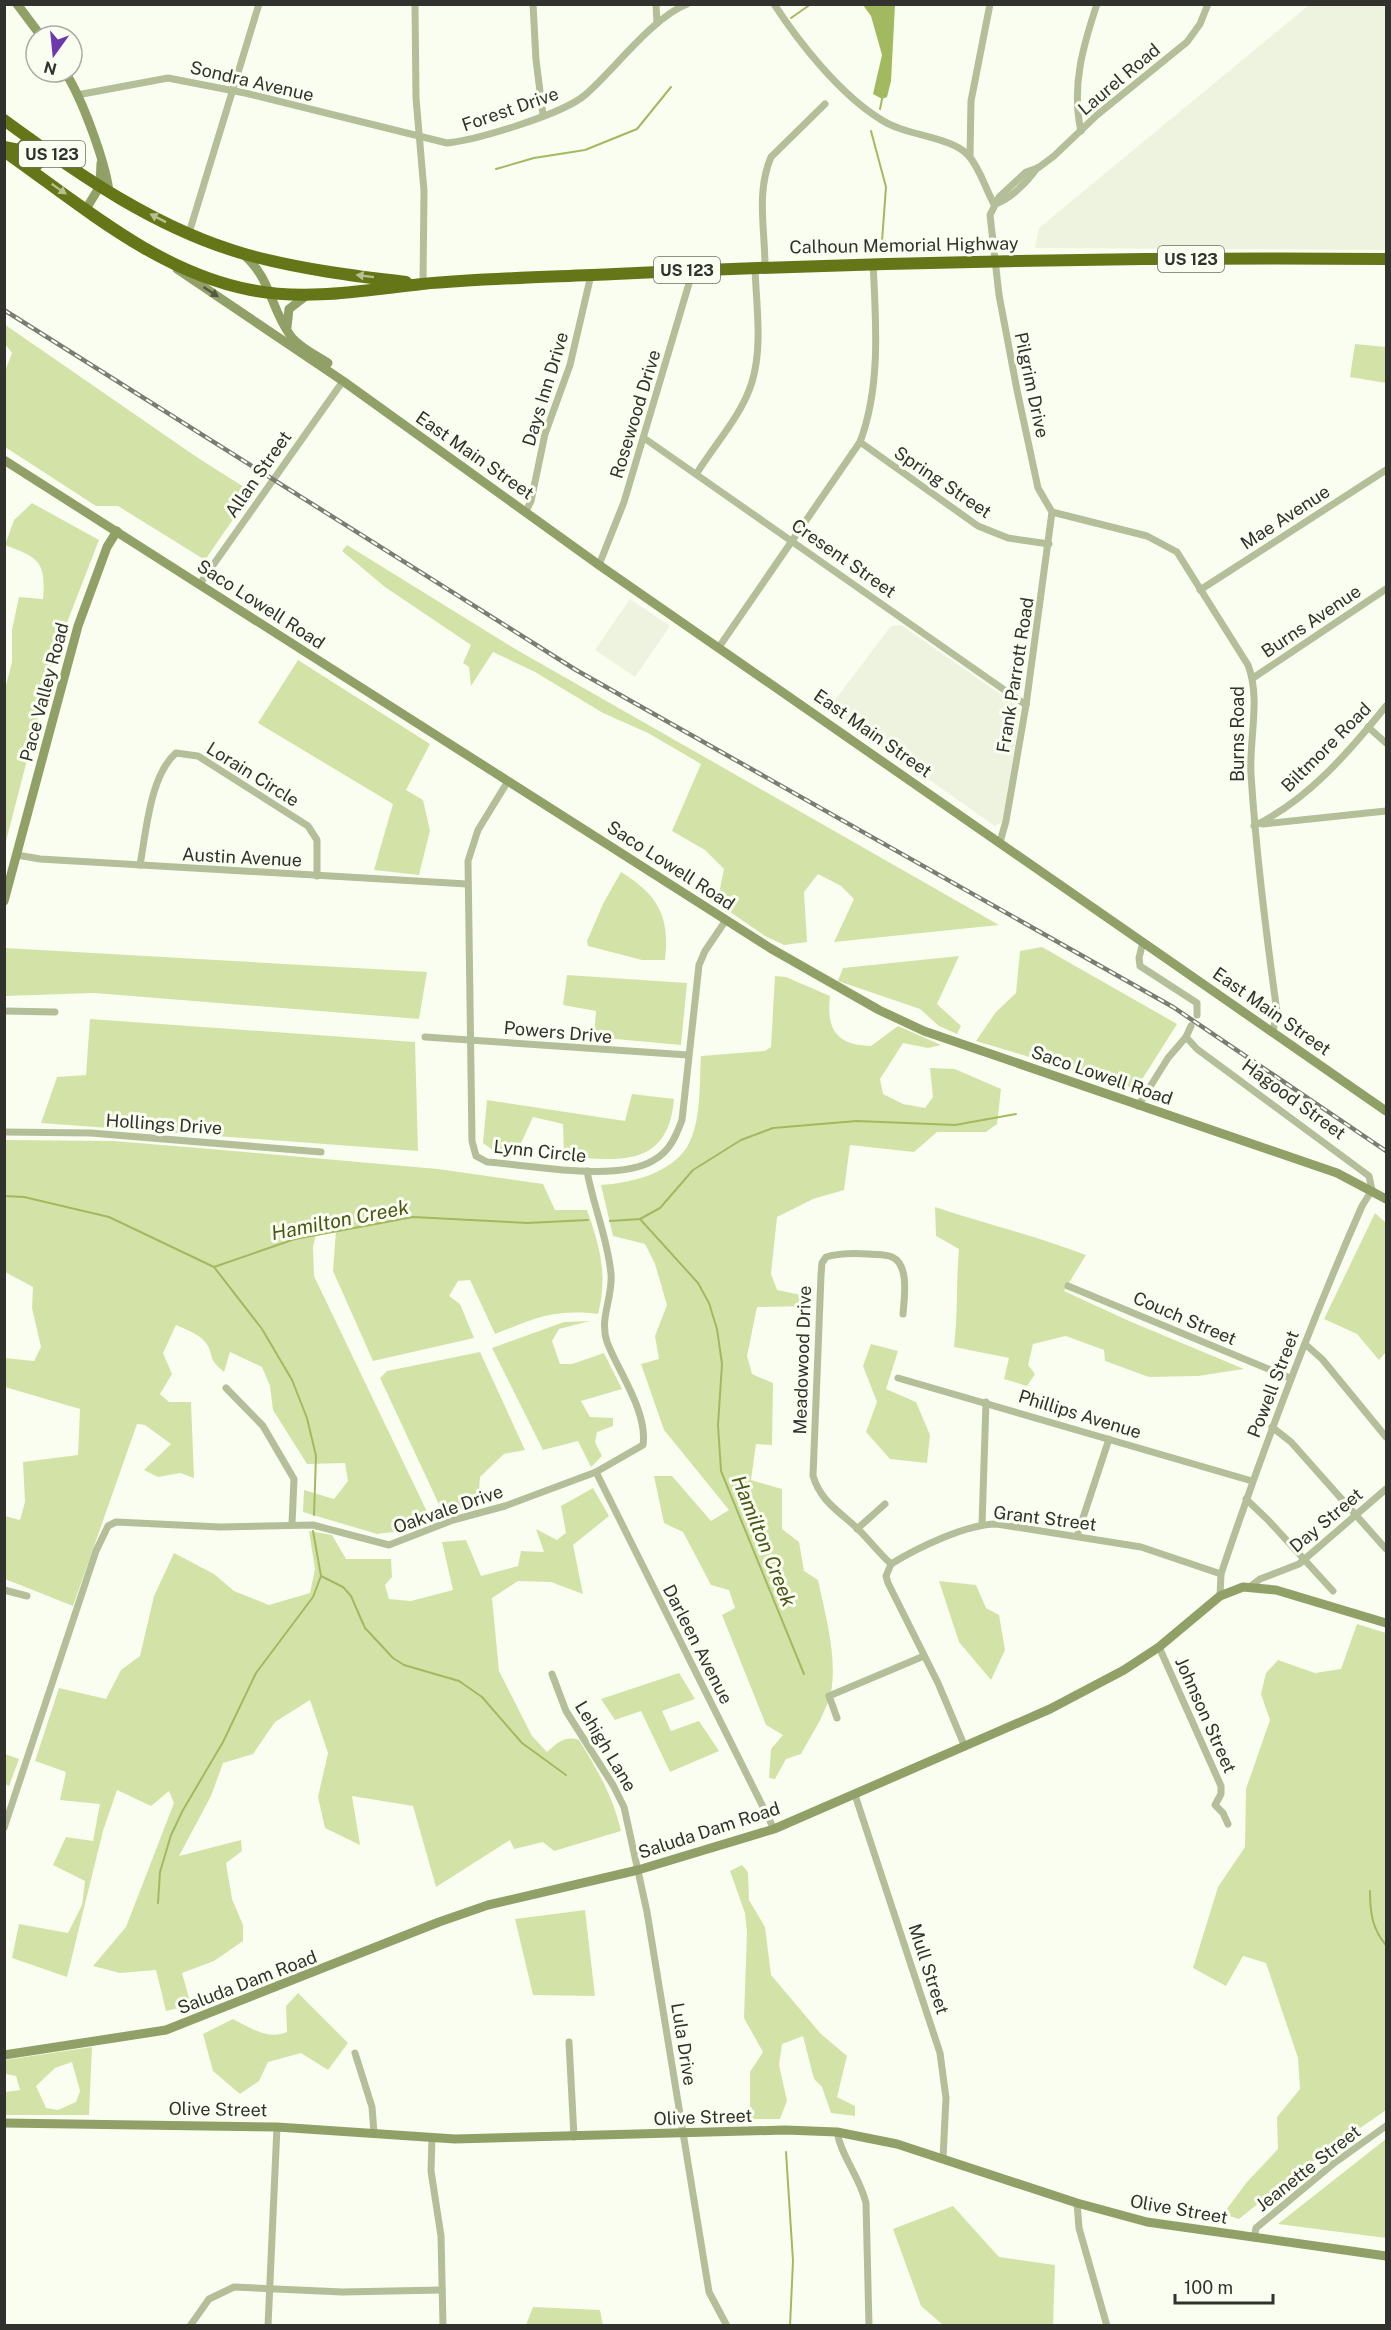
<svg xmlns="http://www.w3.org/2000/svg" width="1391" height="2330" font-family="'Public Sans',sans-serif">
  <style>
    .built { fill: #edf3de }
    .green { fill: #d3e3a7; fill-rule: evenodd }
    .water { fill: #a3b960 }
    .lines { fill: none; stroke-linecap: round; stroke-linejoin: round }
    .stream { stroke: #a3b960; stroke-width: 2 }
    .street { stroke: #b4be99; stroke-width: 7 }
    .secondary { stroke: #91a067; stroke-width: 9 }
    .highway { stroke: #647618; stroke-width: 12 }
    .rail-casing { stroke: #7b7d75; stroke-width: 4.5 }
    .rail { stroke: #fafef0; stroke-width: 2; stroke-dasharray: 7; stroke-linecap: butt }
    .oneway { fill: #b6c18f }
    .oneway2 { fill: #535841 }
    .labels { text-anchor: middle; dominant-baseline: central; stroke-width: 6; stroke-linejoin: round; paint-order: stroke }
    .shield { fill: #fafef0; stroke: #6d6f68; stroke-width: 1.5 }
    .shield-label { font-size: 16px; font-weight: bold; fill: #31322d }
    .street-label { font-size: 18px; fill: #31322d; stroke: #fafef0 }
    .water-label { font-size: 20px; font-style: italic; fill: #495616; stroke: #fafef0 }
  </style>
  <rect width="100%" height="100%" fill="#fafef0"/>
  <!-- built -->
  <g class="built">
    <polygon points="1309,5 1386,5 1386,250 1035,248 1039,228"/>
    <polygon points="630,599 670,626 635,677 595,650"/>
    <polygon points="901,625 1020,708 1003,821 995,826 828,709 891,626"/>
  </g>
  <!-- green -->
  <g class="green">
    <polygon points="4,324 198,458 252,492 205,560 118,506 96,506 5,447 5,371 12,353 5,344"/>
    <polygon points="1355,344 1386,347 1386,383 1350,377"/>
    <path d="M 32,503 L 99,540 L 54,656 L 5,845 L 5,689 L 12,662 L 12,630 L 19,597 L 43,599 C 46,561 39,558 5,545 L 14,520 Z"/>
    <polygon points="347,545 517,650 999,925 834,942 854,899 841,886 818,874 804,892 807,942 784,945 765,936 717,903 724,869 705,850 672,831 701,764 648,733 603,713 535,672 493,652 471,686 469,667 463,663 471,645 385,587 342,551"/>
    <polygon points="298,660 430,744 406,790 423,800 430,831 419,875 374,870 393,804 258,723"/>
    <path d="M 621,872 C 658,895 670,916 665,960 L 642,960 L 588,946 L 587,941 L 604,902 Z"/>
    <polygon points="1042,947 1177,1024 1136,1089 976,1041 996,1012 1016,993 1020,951"/>
    <polygon points="5,948 427,972 419,1019 94,993 5,996"/>
    <polygon points="959,956 937,1004 961,1026 957,1034 939,1026 920,1009 838,981 843,968"/>
    <polygon points="567,975 687,983 681,1045 594,1037 596,1011 563,1005"/>
    <path d="M 775,976 L 786,977 L 830,996 C 826,1030 837,1045 871,1046 L 898,1026 L 941,1045 L 928,1048 L 903,1043 L 880,1079 L 883,1094 L 903,1104 L 925,1108 L 933,1097 L 930,1068 L 955,1069 L 1001,1089 L 997,1124 L 986,1132 L 937,1132 L 914,1152 L 850,1145 L 844,1190 L 813,1199 L 777,1217 L 771,1274 L 777,1290 L 806,1296 L 807,1306 L 757,1307 L 747,1356 L 752,1374 L 773,1383 L 772,1445 L 756,1444 L 751,1480 L 782,1489 L 782,1529 L 799,1542 L 804,1571 L 818,1580 C 825,1614 836,1651 832,1686 C 829,1709 812,1734 801,1754 L 786,1759 L 775,1779 L 769,1778 L 771,1749 L 783,1735 L 766,1725 L 722,1615 L 735,1608 L 729,1590 L 711,1585 L 683,1532 L 664,1523 L 654,1476 L 672,1476 L 711,1521 L 729,1510 L 664,1430 L 641,1364 L 659,1359 L 655,1336 L 667,1305 L 655,1264 L 645,1244 L 613,1236 L 601,1185 C 630,1183 670,1174 687,1147 C 702,1122 699,1084 701,1056 L 765,1051 L 771,1047 Z"/>
    <polygon points="90,1019 415,1042 418,1151 41,1123 57,1077 86,1075"/>
    <path d="M 632,1094 L 674,1099 C 668,1169 619,1160 564,1157 L 563,1124 L 533,1117 L 516,1154 L 494,1151 L 483,1143 L 487,1100 L 625,1121 Z"/>
    <path d="M 5,1140 L 113,1141 L 211,1149 L 438,1169 L 543,1184 L 555,1210 L 587,1210 C 600,1247 608,1275 598,1314 C 553,1309 536,1318 495,1334 L 470,1280 L 458,1281 L 449,1296 L 460,1304 L 474,1338 L 373,1361 L 333,1271 L 336,1230 L 318,1226 L 313,1247 L 314,1276 L 431,1520 L 417,1529 L 377,1534 L 303,1512 L 304,1490 L 334,1499 L 348,1481 L 345,1463 L 307,1464 L 273,1410 L 270,1386 L 262,1367 L 230,1352 L 224,1372 C 206,1357 215,1356 206,1343 C 199,1334 187,1330 176,1325 L 163,1353 L 172,1374 L 160,1394 L 169,1402 L 191,1402 L 194,1478 L 180,1473 L 158,1477 L 144,1470 L 171,1444 L 145,1425 L 137,1424 L 73,1606 L 5,1579 L 5,1516 L 20,1520 L 25,1502 L 23,1462 L 78,1455 L 80,1409 L 5,1387 L 4,1358 L 34,1361 L 41,1347 L 32,1308 L 33,1287 L 5,1272 Z"/>
    <path d="M 935,1207 C 986,1224 1037,1236 1086,1255 L 1064,1291 L 1129,1321 L 1244,1369 L 1198,1376 L 1149,1377 L 1105,1361 L 1104,1350 L 1066,1336 L 1033,1344 L 1028,1365 L 1035,1374 L 1027,1386 L 1004,1379 L 1009,1358 L 954,1347 C 958,1314 956,1282 959,1249 L 936,1236 Z"/>
    <polygon points="1375,1213 1386,1223 1386,1352 1379,1360 1357,1334 1324,1319"/>
    <polygon points="590,1321 559,1329 552,1341 560,1364 572,1364 604,1353 622,1389 581,1401 590,1417 613,1418 613,1426 597,1432 595,1442 602,1456 591,1467 578,1441 543,1450 492,1348 564,1322"/>
    <polygon points="871,1344 898,1351 886,1389 916,1402 930,1435 927,1463 890,1459 866,1432 877,1402 863,1366"/>
    <polygon points="480,1352 525,1450 504,1454 480,1477 478,1505 443,1513 380,1378 387,1371"/>
    <path d="M 593,1488 L 609,1516 L 573,1545 L 583,1594 L 551,1582 L 518,1581 L 492,1598 L 499,1671 L 532,1736 L 547,1752 C 557,1743 565,1735 579,1740 C 597,1769 613,1796 621,1831 L 554,1851 L 543,1842 L 514,1849 L 510,1840 L 436,1887 L 413,1806 L 352,1796 L 360,1845 L 325,1828 L 318,1797 L 328,1753 L 310,1700 L 275,1722 L 253,1754 L 223,1763 L 211,1796 L 179,1856 L 241,1840 L 242,1851 L 226,1863 L 232,1899 L 243,1925 L 243,1941 L 214,1961 L 182,1973 L 191,2005 L 166,2011 L 156,1970 L 120,1973 L 93,1966 L 126,1927 L 174,1803 L 169,1791 L 151,1806 L 117,1790 L 103,1831 L 67,1977 L 12,1958 L 19,1924 L 68,1933 L 82,1905 L 85,1881 L 53,1865 L 66,1837 L 93,1841 L 100,1804 L 60,1800 L 66,1772 L 35,1761 L 59,1688 L 106,1699 L 121,1670 L 140,1656 L 154,1596 L 174,1553 L 214,1574 L 234,1591 L 269,1605 L 310,1593 L 315,1569 L 309,1531 L 332,1535 L 346,1559 L 391,1559 L 392,1577 L 385,1585 L 389,1599 L 411,1601 L 453,1590 L 442,1542 L 466,1540 L 481,1576 L 518,1566 L 521,1551 L 544,1552 L 536,1529 L 557,1540 L 566,1533 L 561,1506 Z"/>
    <polygon points="939,1581 976,1585 986,1608 999,1615 1005,1650 991,1680 959,1642"/>
    <polygon points="1357,1624 1386,1633 1386,2110 1299,2171 1239,2219 1223,2214 1247,2182 1278,2149 1277,2117 1300,2089 1298,2058 1266,1963 1243,1956 1226,1986 1193,1968 1218,1887 1245,1847 1246,1789 1270,1720 1261,1694 1266,1673 1278,1660 1315,1673 1341,1669"/>
    <polygon points="679,1673 695,1699 662,1711 671,1731 699,1721 719,1751 670,1772 641,1711 615,1720 601,1699"/>
    <polygon points="5,1754 19,1759 9,1786 5,1784"/>
    <polygon points="742,1865 748,1872 749,1900 765,1927 771,1975 821,2034 847,2056 837,2097 855,2106 855,2116 831,2113 822,2087 814,2079 803,2036 782,2044 779,2065 787,2101 780,2119 750,2119 750,2072 763,2052 744,2018 747,1932 745,1913 730,1871"/>
    <polygon points="585,1910 595,1996 533,1995 515,1919"/>
    <path d="M 298,1993 L 348,2043 L 328,2070 L 301,2053 L 268,2062 L 259,2081 L 240,2094 L 213,2071 L 203,2034 L 233,2019 C 250,2028 268,2040 287,2032 L 286,2006 Z"/>
    <path d="M 92,2047 L 89,2115 L 5,2115 L 5,2092 L 20,2090 L 16,2076 L 5,2074 L 5,2060 ZM 72,2062 L 80,2091 L 76,2102 L 58,2110 L 46,2108 L 36,2086 L 55,2068 Z"/>
    <polygon points="1386,2139 1386,2238 1278,2224"/>
    <polygon points="953,2206 999,2257 1055,2265 1053,2325 943,2325 921,2306 893,2229"/>
    <polygon points="533,2307 600,2310 603,2325 526,2325"/>
  </g>
  <!-- water -->
  <polygon class="water" points="863,5 895,5 891,81 887,97 882,99 873,94 882,55 871,16"/>
  <g class="lines">
    <!-- stream -->
    <g class="stream">
      <polyline points="791,18 811,4"/>
      <polyline points="880,109 882,99"/>
      <polyline points="871,131 886,187 882,241"/>
      <polyline points="496,169 534,158 585,150 637,129 671,87"/>
      <polyline points="4,1196 24,1197 109,1217 214,1267 262,1329 292,1380 307,1418 316,1456 314,1515"/>
      <polyline points="640,1219 698,1283 709,1303 717,1329 722,1364 718,1425 721,1471 804,1674"/>
      <polyline points="610,1221 640,1219 660,1208 693,1170 741,1140 773,1128 857,1121 955,1125 1016,1114"/>
      <polyline points="214,1267 295,1239 413,1217 527,1223 588,1220"/>
      <polyline points="321,1576 343,1587 351,1596 365,1628 393,1658 404,1665 459,1681 482,1697 522,1743 566,1775"/>
      <path d="M 1370,1891 C 1370,1912 1372,1929 1386,1945"/>
      <polyline points="158,1903 160,1872 171,1835 183,1810 223,1742 256,1673 313,1597 321,1576 313,1531"/>
      <polyline points="786,2152 793,2261 790,2326"/>
    </g>
    <!-- street -->
    <g class="street">
      <polyline points="415,4 416,98 424,191 423,284"/>
      <polyline points="533,4 536,60 543,115"/>
      <polyline points="656,4 657,23"/>
      <path d="M 774,4 C 800,44 840,94 880,119 C 905,136 950,136 968,155 C 980,168 985,188 994,204"/>
      <path d="M 77,95 L 168,78 L 245,93 L 447,143 C 477,140 563,114 585,95 C 615,69 652,18 687,4"/>
      <path d="M 1081,131 C 1071,87 1083,46 1097,4"/>
      <polyline points="970,156 971,101 990,4"/>
      <path d="M 994,204 C 1009,201 1028,181 1037,168"/>
      <polyline points="189,233 259,4"/>
      <path d="M 765,266 C 765,230 756,192 771,157 L 825,104"/>
      <polyline points="644,438 1026,705"/>
      <polyline points="860,442 978,526 1008,538 1049,544"/>
      <path d="M 697,473 C 715,444 742,415 752,382 C 763,346 756,304 755,267"/>
      <polyline points="526,511 531,501 545,434 570,365 591,275"/>
      <path d="M 1052,512 L 1147,536 L 1177,552 L 1248,665 C 1261,699 1249,738 1251,774 C 1256,854 1266,933 1277,1012 L 1273,1031"/>
      <polyline points="1052,512 1038,488 1017,390 999,295 990,215 999,197 1026,172 1038,168 1054,156 1097,115 1187,42 1200,24 1208,4"/>
      <polyline points="599,565 624,502 693,270"/>
      <polyline points="199,585 343,381"/>
      <polyline points="1200,590 1386,470"/>
      <path d="M 719,647 L 860,442 C 881,387 876,321 873,263"/>
      <polyline points="1253,678 1386,589"/>
      <polyline points="1368,727 1386,743"/>
      <path d="M 508,781 L 478,830 L 468,861 L 472,1141 L 476,1156 L 487,1162 C 530,1165 617,1183 654,1160 C 670,1151 676,1136 682,1120 L 699,965 L 705,951 L 726,920"/>
      <polyline points="1263,824 1386,811"/>
      <path d="M 1254,826 C 1308,800 1349,752 1386,706"/>
      <polyline points="1000,842 1006,821 1026,705 1052,512"/>
      <polyline points="17,855 40,859 467,884"/>
      <path d="M 140,865 C 146,833 150,775 176,753 L 198,756 L 308,826 L 317,840 L 317,876"/>
      <polyline points="1143,942 1139,958 1140,966 1197,1003 1197,1015"/>
      <polyline points="4,1011 55,1012"/>
      <path d="M 1191,1026 L 1186,1037 L 1197,1049 L 1369,1176 L 1372,1190 L 1362,1206 C 1309,1327 1263,1449 1221,1574 L 1220,1596"/>
      <polyline points="425,1037 688,1055"/>
      <polyline points="1138,1106 1168,1058 1186,1037"/>
      <polyline points="4,1132 91,1133 321,1152"/>
      <polyline points="1068,1286 1290,1378"/>
      <polyline points="1305,1344 1322,1359 1386,1437"/>
      <polyline points="898,1378 1252,1481"/>
      <polyline points="226,1388 263,1426 294,1479 292,1524"/>
      <polyline points="1272,1427 1291,1442 1386,1549"/>
      <polyline points="596,1472 774,1829"/>
      <polyline points="1246,1499 1268,1520 1333,1591"/>
      <polyline points="982,1525 986,1402"/>
      <polyline points="857,1529 885,1504"/>
      <polyline points="1077,1536 1109,1439"/>
      <path d="M 891,1564 C 879,1553 869,1540 858,1529 C 839,1511 821,1502 813,1476 L 821,1275 L 822,1263 L 826,1257 C 840,1253 853,1253 868,1254 C 875,1255 885,1254 892,1257 C 910,1265 904,1299 903,1314"/>
      <polyline points="1251,1586 1260,1579 1299,1564 1386,1489"/>
      <polyline points="4,1590 27,1596"/>
      <polyline points="1159,1647 1221,1786 1221,1794 1215,1805 1223,1813 1228,1824"/>
      <polyline points="552,1674 566,1711 613,1785 624,1807 647,1912 709,2292 727,2326"/>
      <polyline points="837,1718 829,1696 924,1656"/>
      <path d="M 965,1747 L 938,1683 L 888,1583 L 886,1576 L 891,1564 C 917,1548 966,1524 997,1524 L 1141,1547 L 1221,1574"/>
      <polyline points="855,1795 940,2053 946,2098 943,2158"/>
      <path d="M 4,1828 L 96,1551 L 108,1526 L 116,1522 L 220,1527 L 313,1525 L 389,1545 L 453,1520 L 505,1506 L 596,1472 L 643,1445 C 648,1412 618,1371 607,1342 C 599,1318 613,1298 611,1274 C 608,1239 593,1205 587,1171"/>
      <polyline points="569,2042 574,2137"/>
      <polyline points="355,2053 372,2107 374,2133"/>
      <path d="M 837,2132 C 841,2156 860,2177 866,2203 L 869,2326"/>
      <polyline points="432,2137 431,2171 441,2236 443,2326"/>
      <polyline points="1077,2203 1079,2228 1107,2326"/>
      <polyline points="1254,2238 1256,2228 1333,2164 1386,2126"/>
      <polyline points="190,2326 209,2299 234,2287 342,2292 442,2290"/>
      <polyline points="268,2326 277,2127"/>
    </g>
    <!-- secondary -->
    <g class="secondary">
      <polyline points="17,4 41,36"/>
      <path d="M 65,72 C 82,98 105,161 109,191"/>
      <polyline points="86,209 100,186 101,163"/>
      <path d="M 243,254 C 271,278 270,307 290,335 C 298,347 316,355 328,363"/>
      <polyline points="177,269 343,381 599,565 1386,1111"/>
      <polyline points="287,327 289,309 306,296"/>
      <polyline points="4,460 770,948 879,1010 924,1031 1337,1173 1386,1199"/>
      <polyline points="4,901 78,626 107,547 117,531"/>
      <polyline points="4,2055 166,2030 439,1922 488,1905 638,1870 774,1829 1050,1709 1124,1670 1159,1647 1220,1596 1243,1587 1276,1590 1386,1623"/>
      <polyline points="4,2123 277,2127 455,2139 785,2130 837,2132 897,2144 1077,2203 1147,2222 1386,2256"/>
    </g>
    <!-- highway -->
    <g class="highway">
      <path d="M 4,120 C 79,175 158,230 248,255 C 300,269 353,276 406,282"/>
      <polyline points="4,147 19,150 30,139"/>
      <path d="M 4,151 C 81,205 157,272 251,290 C 308,301 365,290 422,284 C 486,278 551,277 615,274 C 872,262 1129,257 1386,259"/>
      <polyline points="32,170 43,158 57,161"/>
    </g>
    <!-- rail casing -->
    <g class="rail-casing">
      <polyline id="rail" points="4,310 576,670 1173,1007 1386,1151"/>
    </g>
    <!-- rail -->
    <use href="#rail" class="rail"/>
  </g>
  <!-- one-way arrows -->
  <defs><path id="oneway-solid" d="M-6-.8H1V-3.2L6.5 0L1 3.2V.8H-6Z" transform="scale(1.5)"/></defs>
  <g class="oneway">
    <use href="#oneway-solid" transform="translate(59 189) rotate(35)"/>
    <use href="#oneway-solid" transform="translate(158 218) rotate(-153)"/>
    <use href="#oneway-solid" transform="translate(365 276) rotate(-173)"/>
  </g>
  <use class="oneway2" href="#oneway-solid" transform="translate(211 292) rotate(33)"/>
  <g class="labels">
    <!-- shield labels -->
    <g class="shield">
      <rect x="19" y="141" width="66" height="26" rx="4.5"/>
      <rect x="1158" y="246" width="66" height="26" rx="4.5"/>
      <rect x="654" y="257" width="66" height="26" rx="4.5"/>
    </g>
    <g class="shield-label">
      <text x="52" y="154">US 123</text>
      <text x="1191" y="259">US 123</text>
      <text x="687" y="270">US 123</text>
    </g>
    <!-- street labels -->
    <g class="street-label">
      <text transform="translate(1119 79) rotate(-40)">Laurel Road</text>
      <text transform="translate(252 81) rotate(13)">Sondra Avenue</text>
      <text transform="translate(510 109) rotate(-19)">Forest Drive</text>
      <text transform="translate(904 245) rotate(-1)">Calhoun Memorial Highway</text>
      <text transform="translate(1032 385) rotate(78)">Pilgrim Drive</text>
      <text transform="translate(545 389) rotate(-73)">Days Inn Drive</text>
      <text transform="translate(635 414) rotate(-73)">Rosewood Drive</text>
      <text transform="translate(475 455) rotate(35)">East Main Street</text>
      <text transform="translate(258 474) rotate(-55)">Allan Street</text>
      <text transform="translate(943 482) rotate(34)">Spring Street</text>
      <text transform="translate(1285 517) rotate(-33)">Mae Avenue</text>
      <text transform="translate(844 558) rotate(35)">Cresent Street</text>
      <text transform="translate(261 604) rotate(33)">Saco Lowell Road</text>
      <text transform="translate(1311 621) rotate(-34)">Burns Avenue</text>
      <text transform="translate(1015 675) rotate(-81)">Frank Parrott Road</text>
      <text transform="translate(44 692) rotate(-75)">Pace Valley Road</text>
      <text transform="translate(873 733) rotate(35)">East Main Street</text>
      <text transform="translate(1237 734) rotate(-90)">Burns Road</text>
      <text transform="translate(1326 747) rotate(-45)">Biltmore Road</text>
      <text transform="translate(253 774) rotate(32)">Lorain Circle</text>
      <text transform="translate(242 857) rotate(3)">Austin Avenue</text>
      <text transform="translate(671 865) rotate(33)">Saco Lowell Road</text>
      <text transform="translate(1272 1011) rotate(35)">East Main Street</text>
      <text transform="translate(558 1032) rotate(5)">Powers Drive</text>
      <text transform="translate(1102 1075) rotate(19)">Saco Lowell Road</text>
      <text transform="translate(1294 1099) rotate(36)">Hagood Street</text>
      <text transform="translate(164 1124) rotate(4)">Hollings Drive</text>
      <text transform="translate(540 1151) rotate(6)">Lynn Circle</text>
      <text transform="translate(1185 1318) rotate(23)">Couch Street</text>
      <text transform="translate(802 1360) rotate(-88)">Meadowood Drive</text>
      <text transform="translate(1273 1384) rotate(-69)">Powell Street</text>
      <text transform="translate(1080 1414) rotate(17)">Phillips Avenue</text>
      <text transform="translate(448 1509) rotate(-19)">Oakvale Drive</text>
      <text transform="translate(1045 1518) rotate(7)">Grant Street</text>
      <text transform="translate(1326 1520) rotate(-40)">Day Street</text>
      <text transform="translate(698 1644) rotate(63)">Darleen Avenue</text>
      <text transform="translate(1206 1715) rotate(66)">Johnson Street</text>
      <text transform="translate(606 1746) rotate(59)">Lehigh Lane</text>
      <text transform="translate(709 1830) rotate(-18)">Saluda Dam Road</text>
      <text transform="translate(929 1969) rotate(72)">Mull Street</text>
      <text transform="translate(247 1982) rotate(-21)">Saluda Dam Road</text>
      <text transform="translate(684 2044) rotate(81)">Lula Drive</text>
      <text transform="translate(218 2109) rotate(1)">Olive Street</text>
      <text transform="translate(703 2117) rotate(-2)">Olive Street</text>
      <text transform="translate(1308 2168) rotate(-38)">Jeanette Street</text>
      <text transform="translate(1179 2209) rotate(10)">Olive Street</text>
    </g>
    <!-- water labels -->
    <g class="water-label">
      <text transform="translate(340 1220) rotate(-11)">Hamilton Creek</text>
      <text transform="translate(764 1541) rotate(68)">Hamilton Creek</text>
    </g>
  </g>
  <!-- border -->
  <rect width="1391" height="2330" fill="none" stroke="#31322d" stroke-width="12"/>
  <!-- north arrow -->
  <g transform="translate(54 54) rotate(195)"><circle r="28" fill="#fafef0" stroke="#aaaca2" stroke-width="1.5"/>
  <path d="M0-4.5L10 22L0 15L-10 22Z" fill="#6d37ae"/>
  <text y="-9" font-size="16" font-weight="bold" text-anchor="middle" fill="#31322d">N</text>
  </g>
  <!-- scale -->
  <path d="M1175 2294v9h98v-9" fill="none" stroke="#31322d" stroke-width="3"/>
  <text x="1184" y="2294" font-size="18" fill="#31322d" stroke="#fafef0" stroke-width="4.5" paint-order="stroke">100 m</text>
</svg>
